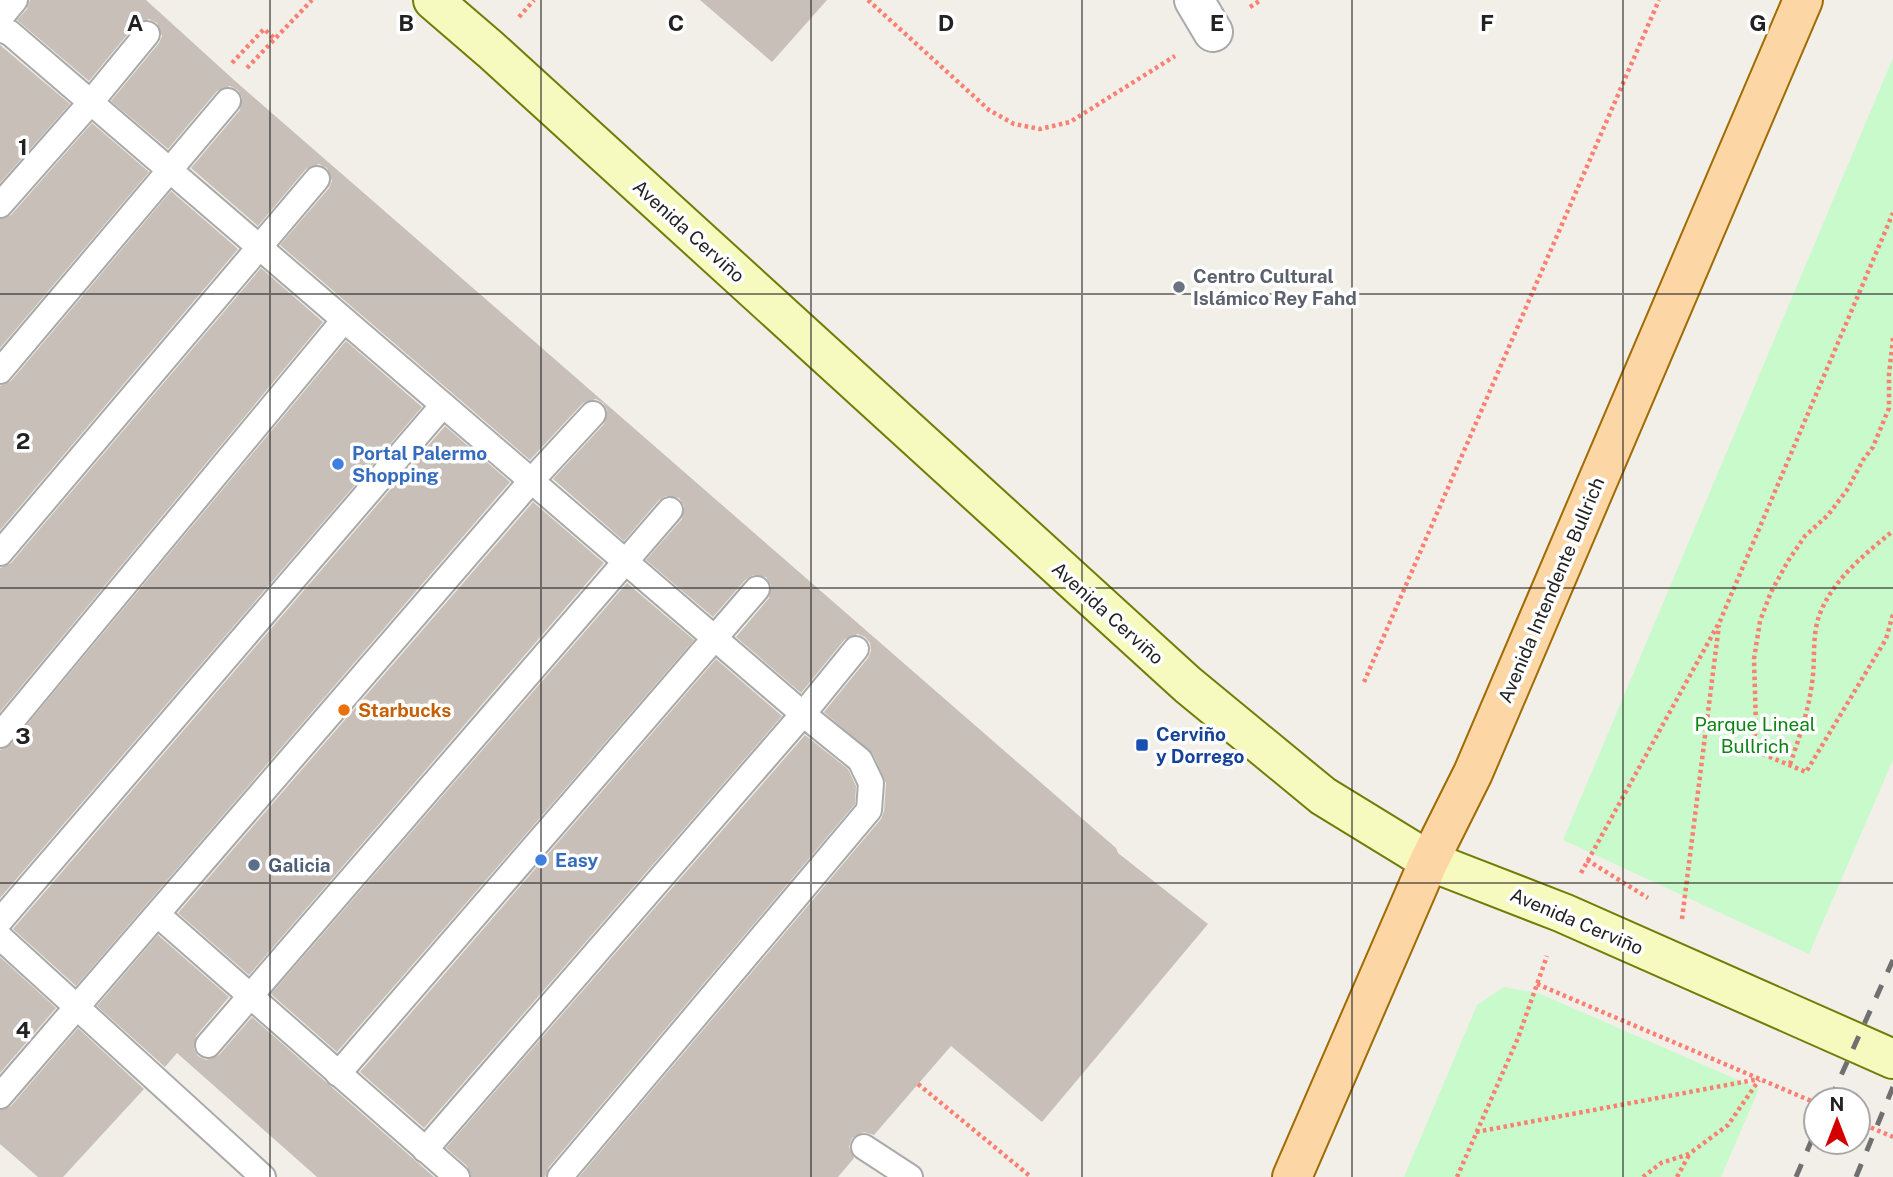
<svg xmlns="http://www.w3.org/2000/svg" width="1893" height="1177" font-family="'Public Sans',sans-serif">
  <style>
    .park { fill: #c8facc }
    .building { fill: #c7bfb8 }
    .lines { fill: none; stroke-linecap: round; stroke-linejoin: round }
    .lane-casing { stroke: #a9a9a9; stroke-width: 28 }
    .street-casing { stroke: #a9a9a9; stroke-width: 42 }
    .secondary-casing { stroke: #707d05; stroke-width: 42 }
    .primary-casing { stroke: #a06b00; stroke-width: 42 }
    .path { stroke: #fa8072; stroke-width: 4.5; stroke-dasharray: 3.5 3.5; stroke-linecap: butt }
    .lane { stroke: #fff; stroke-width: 24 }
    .street { stroke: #fff; stroke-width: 38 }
    .secondary { stroke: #f7fabf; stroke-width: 38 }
    .primary { stroke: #fcd6a4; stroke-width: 38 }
    .rail { stroke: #707070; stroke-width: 5; stroke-dasharray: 14 14; stroke-linecap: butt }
    .grid { fill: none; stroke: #222; stroke-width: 2; stroke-opacity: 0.55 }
    .worship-dot { fill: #6b7280; stroke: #fff; stroke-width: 2.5 }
    .shop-dot { fill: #3f7fe0; stroke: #fff; stroke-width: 2.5 }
    .food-dot { fill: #e8710a; stroke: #fff; stroke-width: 2.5 }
    .transit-dot { fill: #1a4fb4; stroke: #fff; stroke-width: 2.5 }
    .service-dot { fill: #5c6f8a; stroke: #fff; stroke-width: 2.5 }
    .labels { text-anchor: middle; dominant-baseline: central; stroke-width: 7; stroke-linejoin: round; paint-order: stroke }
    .street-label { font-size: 19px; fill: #222; stroke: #fff }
    .worship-label { font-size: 19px; font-weight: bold; fill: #5b616d; stroke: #fff; text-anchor: start }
    .shop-label { font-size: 19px; font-weight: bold; fill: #366cbe; stroke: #fff; text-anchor: start }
    .food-label { font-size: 19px; font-weight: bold; fill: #c56008; stroke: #fff; text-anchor: start }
    .park-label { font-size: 19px; fill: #0c8416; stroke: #fff }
    .transit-label { font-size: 19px; font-weight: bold; fill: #164399; stroke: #fff; text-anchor: start }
    .service-label { font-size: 19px; font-weight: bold; fill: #4e5e75; stroke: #fff; text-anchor: start }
    .grid-label { font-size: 23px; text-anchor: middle; font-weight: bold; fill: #222; stroke: #fff; stroke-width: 7; stroke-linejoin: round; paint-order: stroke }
  </style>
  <rect width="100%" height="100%" fill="#f2efe9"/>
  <!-- park -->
  <g class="park">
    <polygon points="1893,58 1893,760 1809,954 1563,840"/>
    <polygon points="1504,987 1538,993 1759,1089 1721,1177 1404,1177 1477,1005"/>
  </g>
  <!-- building -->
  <g class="building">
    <polygon points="30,0 146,0 234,80 1116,848 1118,853 1208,924 1042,1122 951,1046 874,1135 864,1132 852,1138 849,1147 854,1158 838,1177 579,1177 881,819 884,811 886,783 873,754 824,712 868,658 871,651 870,643 865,637 858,634 845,639 801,693 736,637 769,598 771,585 766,577 753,575 746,579 713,617 646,560 682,519 684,506 679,498 666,496 659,500 624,541 553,479 604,424 607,410 603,403 596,399 583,403 530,460 280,245 329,188 332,181 327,168 319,164 306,169 258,226 191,168 240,110 242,97 238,90 230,86 217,91 168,149 111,101 159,43 162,36 157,23 149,19 136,24 89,81 17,20 27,9"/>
    <polygon points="700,0 827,0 772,62"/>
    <polygon points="0,45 70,104 0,183"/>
    <polygon points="92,123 149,172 0,348 0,219 11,215"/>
    <polygon points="171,191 238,249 0,530 0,386 11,381"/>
    <polygon points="261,268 323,322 0,712 0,568 11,563"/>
    <polygon points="346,341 422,407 0,898 0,750 11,744"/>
    <polygon points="445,426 510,482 76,986 13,929"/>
    <polygon points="533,502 604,563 249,975 178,913"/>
    <polygon points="627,583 694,640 337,1052 271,994"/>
    <polygon points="716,659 782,716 424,1128 360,1072"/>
    <polygon points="805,735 848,769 856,786 855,804 549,1167 545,1177 471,1177 467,1166 446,1148"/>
    <polygon points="158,935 229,997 196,1036 194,1049 198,1056 206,1060 219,1055 252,1017 434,1177 317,1177 177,1053 165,1067 97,1006"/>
    <polygon points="0,957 56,1008 0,1073"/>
    <polygon points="78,1028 144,1089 63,1177 38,1177 0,1144 0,1110 11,1106"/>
  </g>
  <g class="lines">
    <!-- lane casing -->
    <g class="lane-casing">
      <g id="lane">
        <polyline points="0,18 15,0"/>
        <polyline points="0,29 10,33 803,714 860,760 871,783 869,810 560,1177"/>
        <polyline points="0,205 91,102 147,34"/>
        <polyline points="0,371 228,101"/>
        <polyline points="0,553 317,179"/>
        <polyline points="0,735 344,320"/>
        <polyline points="158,915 457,1177"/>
        <polyline points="0,921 443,405"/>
        <polyline points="0,937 263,1177"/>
        <polyline points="208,1045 670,510"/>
        <polyline points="338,1074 757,589"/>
        <polyline points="0,1096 531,481 593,414"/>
        <polyline points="864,1147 910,1177"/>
        <polyline points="425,1150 803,714 856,649"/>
      </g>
    </g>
    <!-- street casing -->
    <g class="street-casing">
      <polyline id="street" points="1194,0 1213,32"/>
    </g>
    <!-- secondary casing -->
    <g class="secondary-casing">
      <polyline id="secondary" points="433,0 491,50 1188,685 1323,796 1429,861 1563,913 1893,1059"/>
    </g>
    <!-- primary casing -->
    <g class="primary-casing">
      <polyline id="primary" points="1292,1177 1429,861 1473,773 1803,0"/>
    </g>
    <!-- path -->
    <g class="path">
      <polyline points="868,0 989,110 1014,124 1040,129 1070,122 1175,56"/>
      <polyline points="1250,7 1261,0"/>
      <polyline points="519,17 534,0"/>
      <polyline points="232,63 264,29 275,39"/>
      <polyline points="247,68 312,0"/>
      <polyline points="1893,338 1889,374 1889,408 1873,447 1863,460 1847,490 1828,515 1805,536 1788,561 1771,592 1760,621 1754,659 1756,726 1753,750 1806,772 1886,639 1893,614"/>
      <polyline points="1364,682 1659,0"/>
      <path d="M 1790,764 C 1800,736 1810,706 1813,675 C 1815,653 1812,632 1821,611 C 1834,579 1867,552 1893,531"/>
      <polyline points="1587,860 1648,898"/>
      <polyline points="1581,873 1720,621 1893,213"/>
      <polyline points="1682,919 1719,625"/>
      <polyline points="1537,984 1816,1103"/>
      <polyline points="918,1084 1031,1177"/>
      <polyline points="1858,1122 1893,1137"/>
      <polyline points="1476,1132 1759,1079"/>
      <polyline points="1457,1177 1518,1038 1547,956"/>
      <polyline points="1643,1177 1661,1163 1689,1154 1728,1125 1759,1080"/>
      <polyline points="1677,1177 1689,1155"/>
    </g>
    <!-- lane -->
    <use href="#lane" class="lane"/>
    <!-- street -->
    <use href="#street" class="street"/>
    <!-- secondary -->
    <use href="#secondary" class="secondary"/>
    <!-- primary -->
    <use href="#primary" class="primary"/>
    <!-- rail -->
    <g class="rail">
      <polyline points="1830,1100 1893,960"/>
      <polyline points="1796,1177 1816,1130"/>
      <polyline points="1856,1177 1893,1087"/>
    </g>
  </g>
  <!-- grid -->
  <path class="grid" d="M 270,0 L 270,1177M 541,0 L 541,1177M 811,0 L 811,1177M 1082,0 L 1082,1177M 1352,0 L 1352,1177M 1623,0 L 1623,1177M 0,294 L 1893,294M 0,588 L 1893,588M 0,883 L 1893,883"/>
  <!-- markers -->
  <circle class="worship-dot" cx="1179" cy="287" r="7"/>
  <g class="shop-dot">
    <circle cx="338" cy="464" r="7"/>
    <circle cx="541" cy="860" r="7"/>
  </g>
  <circle class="food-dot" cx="344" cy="710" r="7"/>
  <rect class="transit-dot" x="1135" y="738" width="14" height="14" rx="3.5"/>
  <circle class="service-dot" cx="254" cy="865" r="7"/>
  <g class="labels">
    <!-- street labels -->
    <g class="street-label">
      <text transform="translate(689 231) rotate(42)">Avenida Cerviño</text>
      <text transform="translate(1551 590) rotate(-67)">Avenida Intendente Bullrich</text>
      <text transform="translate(1108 613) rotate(42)">Avenida Cerviño</text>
      <text transform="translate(1577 921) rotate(23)">Avenida Cerviño</text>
    </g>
    <!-- worship labels -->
    <g class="worship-label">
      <text x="1193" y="276">Centro Cultural<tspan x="1193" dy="22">Islámico Rey Fahd</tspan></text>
    </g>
    <!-- shop labels -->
    <g class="shop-label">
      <text x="352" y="453">Portal Palermo<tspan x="352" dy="22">Shopping</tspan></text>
      <text x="555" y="860">Easy</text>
    </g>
    <!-- food labels -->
    <g class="food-label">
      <text x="358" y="710">Starbucks</text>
    </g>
    <!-- park labels -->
    <g class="park-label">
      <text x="1755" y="724">Parque Lineal<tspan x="1755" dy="22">Bullrich</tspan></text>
    </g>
    <!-- transit labels -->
    <g class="transit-label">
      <text x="1156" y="734">Cerviño<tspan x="1156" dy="22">y Dorrego</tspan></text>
    </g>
    <!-- service labels -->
    <g class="service-label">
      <text x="268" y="865">Galicia</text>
    </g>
  </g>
  <g class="grid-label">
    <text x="135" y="31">A</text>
    <text x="406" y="31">B</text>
    <text x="676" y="31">C</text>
    <text x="946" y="31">D</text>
    <text x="1217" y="31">E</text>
    <text x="1487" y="31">F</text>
    <text x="1758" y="31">G</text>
    <text x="23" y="155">1</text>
    <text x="23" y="449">2</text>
    <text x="23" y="744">3</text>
    <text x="23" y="1038">4</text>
  </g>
  <!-- north arrow -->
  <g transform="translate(1837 1121)"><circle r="33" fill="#ffffff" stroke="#a7a7a7" stroke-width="2"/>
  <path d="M0-5L12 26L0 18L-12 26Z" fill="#d40000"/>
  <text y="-10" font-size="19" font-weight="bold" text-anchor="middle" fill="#222222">N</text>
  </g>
</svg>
